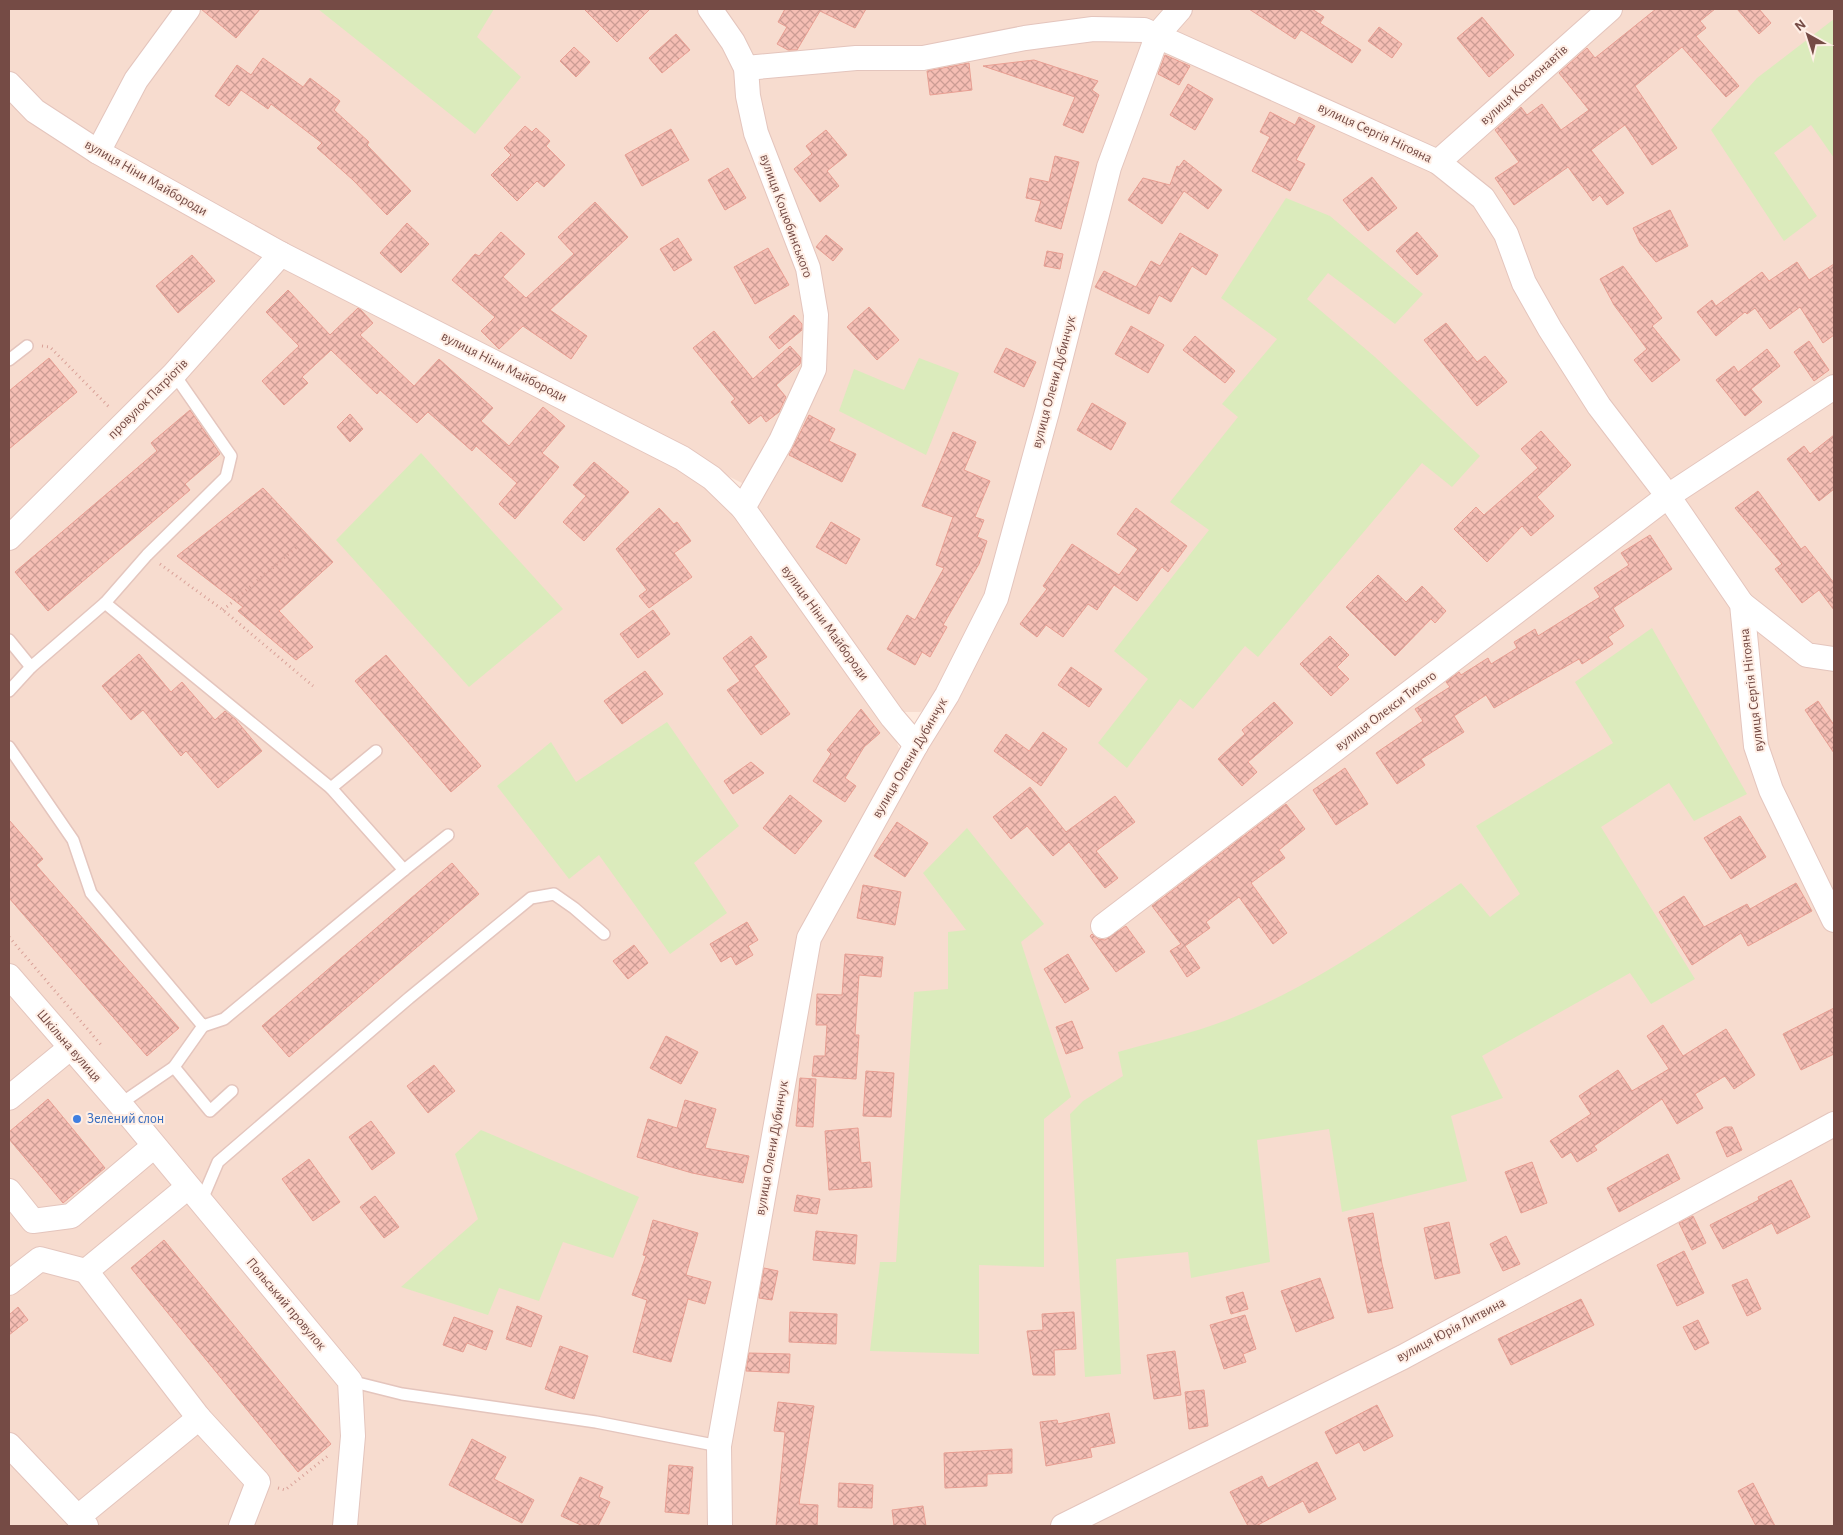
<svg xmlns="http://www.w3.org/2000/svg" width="1843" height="1535" font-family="'Alegreya Sans',sans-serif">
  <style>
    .residential { fill: #f7dccf }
    .green { fill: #dbebbc }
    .building { fill: url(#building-cross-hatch); stroke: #e89f93 }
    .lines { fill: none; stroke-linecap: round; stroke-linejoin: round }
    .service-casing { stroke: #e4c5bd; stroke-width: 14 }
    .minor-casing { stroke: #e4c5bd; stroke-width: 26 }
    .path { stroke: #d9a198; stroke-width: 3; stroke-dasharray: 1 4; stroke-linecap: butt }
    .service { stroke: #fff; stroke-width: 11 }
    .minor { stroke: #fff; stroke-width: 24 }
    .shop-dot { fill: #3f7fe0; stroke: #ffefe6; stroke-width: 2 }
    .labels { text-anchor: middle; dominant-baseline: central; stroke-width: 4; stroke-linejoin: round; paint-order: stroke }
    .street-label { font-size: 14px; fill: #754b45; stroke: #ffefe6 }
    .shop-label { font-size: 14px; fill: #366cbe; stroke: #ffefe6; text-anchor: start }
  </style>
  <defs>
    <pattern id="building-cross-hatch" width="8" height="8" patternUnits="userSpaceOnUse" patternTransform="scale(1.25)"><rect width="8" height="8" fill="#f5beb4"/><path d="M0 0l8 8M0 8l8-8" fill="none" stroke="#cb9c94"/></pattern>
  </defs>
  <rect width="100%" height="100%" fill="#feeade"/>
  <!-- residential -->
  <g class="residential">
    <polygon points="9,9 702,9 729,48 802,269 809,367 754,477 742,483 718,471 707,484 741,520 891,728 899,748 895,770 802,936 713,1526 9,1526"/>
    <polygon points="719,9 1834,9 1834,1526 729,1526 726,1445 816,940 930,705 920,712 903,712 756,513 760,490 821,314 756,99 760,79 777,71 751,56"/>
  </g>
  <!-- green -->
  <g class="green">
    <polygon points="318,9 494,9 477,37 521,77 475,134"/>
    <polygon points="1834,19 1834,158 1811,125 1774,153 1817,216 1784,241 1711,130 1757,78"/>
    <polygon points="1286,198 1330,216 1423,294 1395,324 1328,273 1307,299 1375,357 1480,456 1452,487 1422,463 1258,657 1245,646 1193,709 1180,699 1127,768 1098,743 1148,679 1114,651 1209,530 1170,502 1238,417 1222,404 1277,339 1221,298"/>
    <polygon points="919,358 959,373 926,455 839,411 854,369 904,390"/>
    <polygon points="421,453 563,609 469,687 336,540"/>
    <path d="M 1652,628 L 1747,794 L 1694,821 L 1669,783 L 1601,827 L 1695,979 L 1651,1004 L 1630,973 L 1482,1056 L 1503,1098 L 1451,1116 L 1467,1181 L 1342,1212 L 1329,1129 L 1257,1140 L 1270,1262 L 1191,1278 L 1188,1252 L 1116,1259 L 1121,1374 L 1085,1377 L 1070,1114 L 1083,1101 L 1123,1076 L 1118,1052 C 1149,1043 1182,1036 1213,1025 C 1304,993 1383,936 1461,883 L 1490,917 L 1520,894 L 1476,826 L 1613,743 L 1575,682 Z"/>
    <polygon points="667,722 739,826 694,863 727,913 670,954 599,855 569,879 497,786 551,742 576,782"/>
    <polygon points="967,828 1044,924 1021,942 1071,1097 1044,1119 1044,1267 979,1265 979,1354 870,1351 880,1262 896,1262 914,992 948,989 948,932 966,930 923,873"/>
    <polygon points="481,1130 639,1197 613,1258 563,1242 539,1301 499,1288 488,1315 401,1287 478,1219 455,1154"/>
  </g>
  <!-- building -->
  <g class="building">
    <polygon points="201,9 260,9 236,38"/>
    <polygon points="584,9 650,9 617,42"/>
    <polygon points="785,9 866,9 855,28 820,11 797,50 788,50 777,44 787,27 778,22"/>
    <polygon points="1249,9 1312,9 1324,17 1320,23 1361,50 1352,63 1301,30 1295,39"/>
    <polygon points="1656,9 1715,9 1700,21 1706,28 1696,36 1739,86 1726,97 1682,47 1635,86 1677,148 1652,165 1625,125 1591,150 1624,193 1607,205 1600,195 1593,201 1568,167 1514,205 1495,178 1519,162 1495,130 1521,107 1527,115 1542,104 1561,130 1589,110 1559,73 1587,48 1595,58"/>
    <polygon points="1737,9 1759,9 1771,23 1759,34"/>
    <polygon points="1482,17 1514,55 1489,77 1457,38"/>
    <polygon points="1379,27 1402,44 1392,58 1368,41"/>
    <polygon points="676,34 690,50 662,73 649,58"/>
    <polygon points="574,47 590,62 576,77 560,61"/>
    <polygon points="1165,55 1190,66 1179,85 1158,74"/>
    <polygon points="263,58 303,87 310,78 340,101 334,110 369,142 367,145 411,191 387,215 353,180 317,148 322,143 271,104 268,109 241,90 229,106 215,96 237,65 251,75"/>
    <polygon points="1034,60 1098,81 1092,90 1099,95 1083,133 1063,125 1075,97 983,66"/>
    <polygon points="969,63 972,90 930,95 927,71"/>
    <polygon points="1188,84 1213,99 1195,130 1170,115"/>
    <polygon points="1270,112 1295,125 1299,117 1315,126 1296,160 1305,164 1290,191 1252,171 1270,137 1260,132"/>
    <polygon points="525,126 532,132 536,128 550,141 546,146 565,165 544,187 537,181 517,201 491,175 511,155 504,148"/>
    <polygon points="671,129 689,160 642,186 625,155"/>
    <polygon points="826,130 847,155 827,171 839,186 820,202 794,169 812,154 806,146"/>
    <polygon points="1055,156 1079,162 1061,229 1035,221 1041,201 1026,198 1030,178 1049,182"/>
    <polygon points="1184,160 1222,190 1208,209 1184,191 1162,224 1128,200 1143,178 1170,185 1177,166 1179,167"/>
    <polygon points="728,168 746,198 725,210 708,180"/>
    <polygon points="1372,177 1397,208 1368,231 1343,200"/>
    <polygon points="595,202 628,237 550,310 587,336 571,359 523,326 499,349 481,331 495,317 452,280 475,254 479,256 501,232 525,254 503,277 526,298 574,254 558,237"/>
    <polygon points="1670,210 1688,246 1656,262 1640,243 1633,228"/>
    <polygon points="407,223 429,244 401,273 380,253"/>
    <polygon points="1417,232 1438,256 1417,275 1396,251"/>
    <polygon points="1180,233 1218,255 1206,275 1192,266 1171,302 1159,295 1149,314 1095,287 1104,271 1136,287 1151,261 1160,266"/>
    <polygon points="826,235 843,249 833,261 816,247"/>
    <polygon points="678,238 692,260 674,271 660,249"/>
    <polygon points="768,248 789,285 755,304 734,267"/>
    <polygon points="1047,251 1063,254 1060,269 1044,266"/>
    <polygon points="192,255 215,281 178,313 156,286"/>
    <polygon points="1797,262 1809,280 1834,264 1834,335 1823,343 1800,307 1770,329 1755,308 1747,314 1745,312 1716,336 1697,312 1712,300 1716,306 1762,272 1769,281"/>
    <polygon points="1623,266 1662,318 1652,326 1680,360 1652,382 1634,360 1647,349 1614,305 1600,279"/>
    <polygon points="288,290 330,335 358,308 361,310 373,323 360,335 414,386 439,359 493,408 481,421 509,446 543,407 565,426 542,453 559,467 515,519 499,504 517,483 476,446 472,451 428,412 417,423 380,390 377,394 331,350 302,377 308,383 284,405 262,381 299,346 266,312"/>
    <polygon points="869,307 899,340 877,360 847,327"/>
    <polygon points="794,315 802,324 802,330 779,349 769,337"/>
    <polygon points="1446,323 1477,362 1485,356 1507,382 1477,406 1424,340"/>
    <polygon points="1131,326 1164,345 1148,373 1115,354"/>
    <polygon points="714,331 753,379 790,346 801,358 800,364 776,385 786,397 779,412 766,422 761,415 749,424 731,402 735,399 693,348"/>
    <polygon points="1195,336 1235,371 1225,383 1183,350"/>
    <polygon points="1809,341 1829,370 1814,381 1794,352"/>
    <polygon points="1006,348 1036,362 1024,387 994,372"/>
    <polygon points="1767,349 1780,366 1751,389 1762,402 1745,416 1716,380 1734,366 1738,372"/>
    <polygon points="49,358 77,392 9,449 9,391"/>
    <polygon points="1092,403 1126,423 1111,450 1077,430"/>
    <polygon points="190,410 220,454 185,484 190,490 48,611 15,572 157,451 151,443"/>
    <polygon points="350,414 363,429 350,442 337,427"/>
    <polygon points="809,415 835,429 829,441 856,454 842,482 789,455"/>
    <polygon points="1541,431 1571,465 1537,497 1554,516 1531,536 1522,526 1487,562 1454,529 1476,507 1484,515 1538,468 1521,449"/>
    <polygon points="953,432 976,442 964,470 990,481 975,517 984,520 977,537 987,541 979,564 943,625 947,627 930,657 922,652 915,665 887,649 907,615 915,620 944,568 936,565 953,517 922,506"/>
    <polygon points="1834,435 1834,489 1819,501 1787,459 1804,446 1810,454"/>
    <polygon points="594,462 629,492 584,541 563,522 586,496 573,485"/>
    <polygon points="263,488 333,562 279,611 313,647 296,660 238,611 243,607 177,556"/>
    <polygon points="1758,491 1801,549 1805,546 1834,583 1834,610 1819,590 1802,603 1775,569 1782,564 1735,508"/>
    <polygon points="659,508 674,524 677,522 691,541 674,553 692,577 649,608 639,596 647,590 616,549"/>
    <polygon points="1136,508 1187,546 1168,572 1162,567 1137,601 1114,585 1097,610 1088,604 1063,637 1046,625 1037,637 1020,624 1047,589 1043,586 1072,544 1119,575 1138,549 1117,534"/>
    <polygon points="831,522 860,539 846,564 816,547"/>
    <polygon points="1650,535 1672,569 1613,608 1624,626 1608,637 1613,644 1582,664 1579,659 1494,708 1486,695 1454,716 1464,732 1421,759 1425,765 1397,784 1376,753 1423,721 1415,709 1450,687 1446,682 1459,672 1461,675 1488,658 1491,664 1517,648 1514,642 1535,629 1538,636 1600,597 1594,588 1629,565 1621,553"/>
    <polygon points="1378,575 1406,602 1422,586 1446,611 1435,623 1431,619 1395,656 1346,607"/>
    <polygon points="653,610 670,634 638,658 620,634"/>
    <polygon points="751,636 767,657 754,666 790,714 761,735 727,690 740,681 723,658"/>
    <polygon points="1330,636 1349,655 1337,667 1349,679 1331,696 1300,664"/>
    <polygon points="139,654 171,692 182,682 215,720 225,711 235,719 262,751 218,788 186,751 181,756 143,710 131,720 102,686"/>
    <polygon points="386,655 481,766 451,792 355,681"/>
    <polygon points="1071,667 1102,689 1089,707 1058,685"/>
    <polygon points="645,671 663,694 622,724 604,701"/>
    <polygon points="1818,701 1834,725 1834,753 1805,710"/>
    <polygon points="1274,702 1293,723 1248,762 1257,772 1242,786 1218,759 1245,734 1242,730"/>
    <polygon points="861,709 880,733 864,747 845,778 856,786 845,802 813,781 831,754 827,750"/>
    <polygon points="1043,732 1067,749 1041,786 994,751 1006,734 1029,751"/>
    <polygon points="751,762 764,773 733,794 724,781"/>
    <polygon points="1345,768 1368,804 1336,825 1313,790"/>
    <polygon points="1030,787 1066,832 1115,796 1135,822 1096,851 1118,878 1105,888 1069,842 1053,856 1027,826 1011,839 993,817"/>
    <polygon points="790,795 822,821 795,854 763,828"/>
    <polygon points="1286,804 1305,829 1279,850 1285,858 1251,883 1287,933 1273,944 1239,897 1206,922 1210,928 1185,946 1200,968 1187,977 1170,951 1181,944 1152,906"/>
    <polygon points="1740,816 1766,857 1731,879 1704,838"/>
    <polygon points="9,820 43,859 36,865 179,1028 147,1056 9,898"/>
    <polygon points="897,822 928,843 905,877 874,856"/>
    <polygon points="452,863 479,894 289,1057 262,1026"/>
    <polygon points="1796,883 1812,911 1748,946 1741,933 1692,965 1659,912 1684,896 1704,927 1747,904 1750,909"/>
    <polygon points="863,885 901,892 895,925 857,918"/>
    <polygon points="747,922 758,940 748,946 753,955 736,965 731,956 721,962 710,944"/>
    <polygon points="1126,926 1145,952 1116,972 1090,936 1092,934 1098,939 1105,940"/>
    <polygon points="634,945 648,963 628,979 613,961"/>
    <polygon points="845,954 883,957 881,977 859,975 855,1035 859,1035 856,1079 812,1076 814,1056 825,1056 827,1025 816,1025 817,994 842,995"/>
    <polygon points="1068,954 1089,989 1065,1003 1044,969"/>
    <polygon points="1834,1008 1834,1054 1801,1070 1783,1034"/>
    <polygon points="1072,1021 1083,1048 1066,1054 1056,1027"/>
    <polygon points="1663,1025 1683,1056 1726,1029 1755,1075 1734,1089 1725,1076 1695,1094 1703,1108 1677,1124 1662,1099 1594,1146 1597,1150 1577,1162 1571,1152 1562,1158 1550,1141 1591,1114 1579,1096 1618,1070 1632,1091 1669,1069 1647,1036"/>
    <polygon points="666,1036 698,1052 681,1084 650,1068"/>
    <polygon points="434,1065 455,1091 428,1113 407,1086"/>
    <polygon points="866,1071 894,1073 891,1117 863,1116"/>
    <polygon points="800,1078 816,1079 813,1127 796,1126"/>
    <polygon points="48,1099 105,1168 63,1203 9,1139 9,1132"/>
    <polygon points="685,1100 716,1109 705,1148 749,1156 743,1183 692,1173 637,1157 648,1119 677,1128"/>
    <polygon points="371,1121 395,1153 372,1170 349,1137"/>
    <polygon points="1725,1127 1732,1127 1742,1150 1727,1157 1716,1132"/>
    <polygon points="858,1128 861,1163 870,1162 872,1187 829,1190 825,1131"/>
    <polygon points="1668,1154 1680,1179 1619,1212 1607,1188"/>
    <polygon points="309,1159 340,1202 313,1221 282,1179"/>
    <polygon points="1532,1162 1547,1203 1521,1213 1505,1172"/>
    <polygon points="1791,1180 1810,1217 1777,1234 1772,1223 1723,1249 1710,1225 1759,1200 1758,1197"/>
    <polygon points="797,1195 820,1199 817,1214 794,1211"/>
    <polygon points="375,1196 399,1227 384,1238 360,1207"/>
    <polygon points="1373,1213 1382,1264 1393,1308 1368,1313 1348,1218"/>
    <polygon points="1693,1216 1706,1243 1692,1250 1679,1223"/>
    <polygon points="653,1220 698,1233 686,1275 711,1282 705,1304 688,1299 671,1362 633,1352 647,1300 632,1295 646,1256 643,1255"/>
    <polygon points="1449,1222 1460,1273 1435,1279 1424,1228"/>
    <polygon points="816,1231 857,1235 855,1264 813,1260"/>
    <polygon points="1506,1236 1520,1264 1503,1271 1490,1244"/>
    <polygon points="164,1240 331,1444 298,1472 131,1268"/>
    <polygon points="1684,1251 1704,1293 1677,1306 1657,1265"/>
    <polygon points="764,1268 778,1271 772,1300 759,1298"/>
    <polygon points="1320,1278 1334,1318 1296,1332 1281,1291"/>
    <polygon points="1747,1279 1761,1309 1747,1316 1732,1285"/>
    <polygon points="1243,1292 1248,1309 1231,1314 1226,1297"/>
    <polygon points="1581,1299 1594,1325 1511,1365 1498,1339"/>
    <polygon points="517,1306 542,1316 531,1347 506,1339"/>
    <polygon points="18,1307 28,1320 9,1335 9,1315"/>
    <polygon points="790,1312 837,1314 836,1344 789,1342"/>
    <polygon points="1074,1312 1076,1349 1054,1350 1055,1375 1033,1375 1027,1331 1043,1330 1042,1314"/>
    <polygon points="1245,1315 1256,1349 1243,1354 1246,1362 1224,1369 1210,1325"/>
    <polygon points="454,1317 493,1331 486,1350 467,1343 463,1352 443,1345"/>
    <polygon points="1698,1320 1709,1343 1695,1350 1683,1327"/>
    <polygon points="560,1346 588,1356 574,1399 545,1389"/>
    <polygon points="1175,1351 1181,1395 1154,1399 1147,1355"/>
    <polygon points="749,1353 790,1354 789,1373 746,1371"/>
    <polygon points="1204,1390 1208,1426 1189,1429 1185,1392"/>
    <polygon points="778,1402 814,1406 799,1504 818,1505 817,1526 776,1526 785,1432 774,1431"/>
    <polygon points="1377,1405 1393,1436 1364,1451 1359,1442 1336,1454 1325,1432"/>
    <polygon points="1109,1413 1115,1443 1090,1448 1092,1457 1046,1466 1040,1422 1057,1420 1058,1424"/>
    <polygon points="472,1439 506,1457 494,1479 534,1500 522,1523 449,1485"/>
    <polygon points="1012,1449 1012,1473 987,1474 987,1486 945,1488 944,1453"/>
    <polygon points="1317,1462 1336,1499 1309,1513 1303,1501 1256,1526 1248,1526 1230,1492 1262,1476 1268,1488"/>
    <polygon points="669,1465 693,1467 689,1514 665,1512"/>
    <polygon points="580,1477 603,1487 599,1497 610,1502 598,1526 583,1526 561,1516"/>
    <polygon points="839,1483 873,1485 872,1508 838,1507"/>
    <polygon points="1753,1483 1775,1526 1756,1526 1738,1491"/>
    <polygon points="923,1506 926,1526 894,1526 892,1510"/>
  </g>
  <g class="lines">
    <!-- service casing -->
    <g class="service-casing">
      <g id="service">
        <polyline points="9,360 27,346"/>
        <polyline points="105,603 331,788 376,751"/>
        <polyline points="9,640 31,667 105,603 147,555 226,477 231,456 174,374"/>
        <polyline points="9,691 31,667"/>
        <polyline points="9,747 73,840 91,893 203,1026 224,1019 404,870 331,788"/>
        <polyline points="404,870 448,835"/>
        <polyline points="174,1067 210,1111 232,1091"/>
        <polyline points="120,1104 174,1067 203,1026"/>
        <polyline points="201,1202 218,1162 409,998 531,898 554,894 574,908 604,934"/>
        <polyline points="350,1381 402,1394 596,1422 719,1446"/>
      </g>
    </g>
    <!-- minor casing -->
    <g class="minor-casing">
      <g id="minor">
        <polyline points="710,9 733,42 746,68 748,96 756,133 808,268 816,315 814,369 781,441 743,508"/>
        <polyline points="746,68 856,58 923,58 1025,38 1093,29 1144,30 1438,162 1483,198 1506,234 1524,283 1550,329 1599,406 1668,496 1742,604 1756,746 1771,790 1834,920"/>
        <polyline points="9,84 35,111 98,152 281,254 682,458 712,478 743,508 892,717 916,745"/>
        <polyline points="98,152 136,80 188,9"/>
        <polyline points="1438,162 1610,9"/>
        <polyline points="9,538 174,374 281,254"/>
        <polyline points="1742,604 1807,655 1834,659"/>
        <polyline points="1103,926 1668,496 1834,387"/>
        <polyline points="9,976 120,1104 350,1381 353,1436 345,1526"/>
        <polyline points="9,1098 70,1048"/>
        <polyline points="188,1187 86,1271 199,1418"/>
        <polyline points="9,1191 33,1221 71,1216 154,1146"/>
        <polyline points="9,1283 40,1259 86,1271"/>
        <polyline points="9,1445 86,1526"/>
        <polyline points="78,1517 199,1418 258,1482 241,1526"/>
        <polyline points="720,1526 719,1446 809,938 916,745 947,695 996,598 1047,412 1109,167 1158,34 1180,9"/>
        <polyline points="1063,1526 1403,1357 1834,1124"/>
      </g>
    </g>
    <!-- path -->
    <g class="path">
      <polyline points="42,346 50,347 110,408"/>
      <polyline points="160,564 223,610 313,686"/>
      <polyline points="223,610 299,545"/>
      <polyline points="9,937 102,1046"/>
      <polyline points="278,1488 285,1490 329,1455"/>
    </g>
    <!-- service -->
    <use href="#service" class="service"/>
    <!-- minor -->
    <use href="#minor" class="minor"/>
  </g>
  <!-- markers -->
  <circle class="shop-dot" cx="77" cy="1119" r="5"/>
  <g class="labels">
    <!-- street labels -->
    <g class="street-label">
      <text transform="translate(1524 85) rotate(-42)">вулиця Космонавтів</text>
      <text transform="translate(1375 133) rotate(25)">вулиця Сергія Нігояна</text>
      <text transform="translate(146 178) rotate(30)">вулиця Ніни Майбороди</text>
      <text transform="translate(786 216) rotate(70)">вулиця Коцюбинського</text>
      <text transform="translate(504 367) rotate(27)">вулиця Ніни Майбороди</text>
      <text transform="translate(1054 382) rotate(-75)">вулиця Олени Дубинчук</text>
      <text transform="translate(148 399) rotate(-45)">провулок Патріотів</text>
      <text transform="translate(825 623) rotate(54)">вулиця Ніни Майбороди</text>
      <text transform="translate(1752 690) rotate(-97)">вулиця Сергія Нігояна</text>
      <text transform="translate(1386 711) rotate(-37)">вулиця Олекси Тихого</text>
      <text transform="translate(910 758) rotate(-60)">вулиця Олени Дубинчук</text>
      <text transform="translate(69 1046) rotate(49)">Шкільна вулиця</text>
      <text transform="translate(772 1148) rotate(-80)">вулиця Олени Дубинчук</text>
      <text transform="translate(286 1304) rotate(50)">Польський провулок</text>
      <text transform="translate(1451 1330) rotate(-28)">вулиця Юрія Литвина</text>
    </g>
    <!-- shop labels -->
    <g class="shop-label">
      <text x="87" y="1119">Зелений слон</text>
    </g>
  </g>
  <!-- border -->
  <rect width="1843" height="1535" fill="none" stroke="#754b45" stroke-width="20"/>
  <!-- north arrow -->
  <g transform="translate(1808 35) rotate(321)" stroke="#ffefe6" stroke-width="4" paint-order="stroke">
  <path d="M0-4L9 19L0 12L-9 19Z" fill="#754b45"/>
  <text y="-8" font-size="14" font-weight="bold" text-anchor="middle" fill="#754b45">N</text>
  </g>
</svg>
